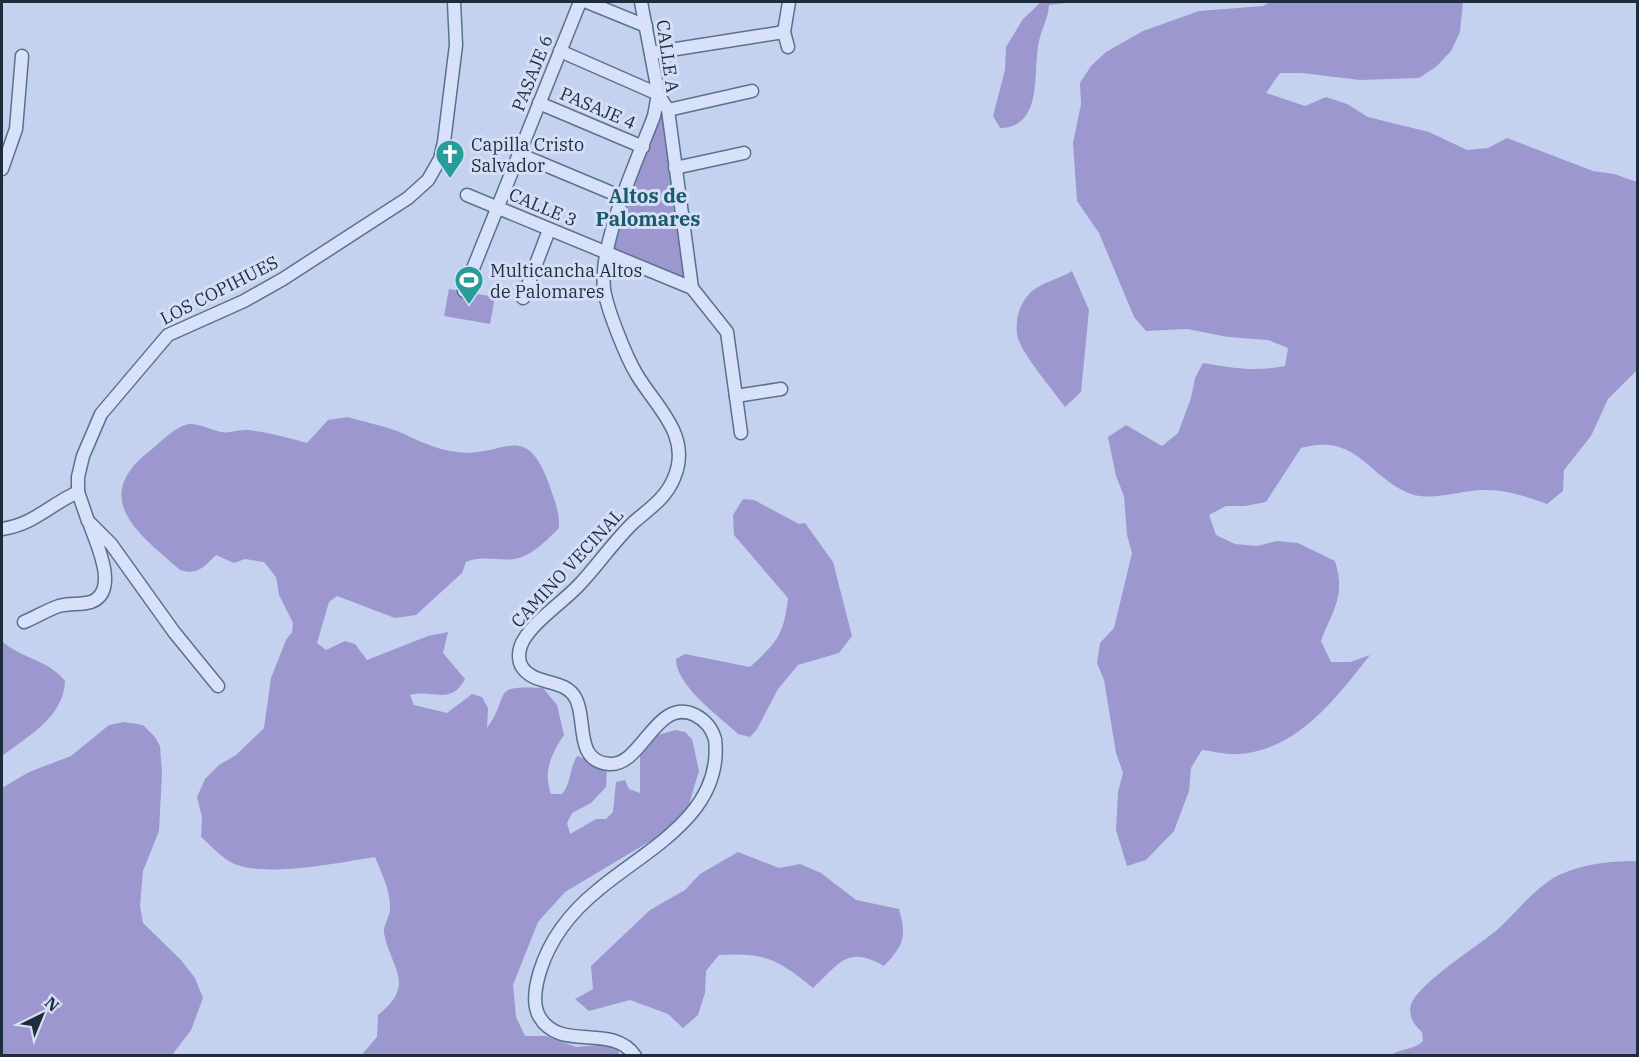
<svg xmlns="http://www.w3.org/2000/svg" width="1639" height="1057" font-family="'IBM Plex Serif',serif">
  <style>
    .green { fill: #9c97cf }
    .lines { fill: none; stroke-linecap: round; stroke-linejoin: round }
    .minor-casing { stroke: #59728b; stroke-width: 15 }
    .minor { stroke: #d7e2fa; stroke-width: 12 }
    .labels { text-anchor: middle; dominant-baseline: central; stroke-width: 6; stroke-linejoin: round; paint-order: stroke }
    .street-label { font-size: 18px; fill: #1e2d3b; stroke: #d4dff7 }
    .poi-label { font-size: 18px; fill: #1e2d3b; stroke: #d4dff7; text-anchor: start }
    .neighbourhood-label { font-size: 20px; font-weight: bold; fill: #1b5a69; stroke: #d4dff7 }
  </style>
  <rect width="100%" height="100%" fill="#c4d2f0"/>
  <!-- green -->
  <g class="green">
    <path d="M 1039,2 L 1074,2 L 1049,5 C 1048,19 1042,28 1039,41 C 1032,69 1045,127 1000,128 L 993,116 L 1005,70 L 1006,47 L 1023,19 L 1039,4 Z"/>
    <path d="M 1270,2 L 1463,2 L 1460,32 L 1451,51 L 1437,66 L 1419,78 L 1360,80 L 1302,73 L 1280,73 L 1266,93 L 1305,106 L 1326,97 L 1347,104 L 1368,117 L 1429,132 L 1467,150 L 1488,148 L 1507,138 L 1593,171 L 1614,174 L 1637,182 L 1637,370 L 1608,399 L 1591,436 L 1564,470 L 1563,491 L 1547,504 C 1528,497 1505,489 1484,490 C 1461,490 1427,503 1406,492 C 1365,472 1355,433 1301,448 L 1266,502 L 1245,506 L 1226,506 L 1209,515 L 1216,535 L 1235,544 L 1257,546 L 1277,541 L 1298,543 L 1335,561 C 1346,596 1333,609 1321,641 L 1331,662 L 1350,662 L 1370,655 C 1337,697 1297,751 1238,754 C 1227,755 1213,751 1202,750 L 1191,768 L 1189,791 L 1174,831 L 1146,860 L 1127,866 L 1116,830 L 1118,792 L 1123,773 L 1116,753 L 1104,680 L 1097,663 L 1100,643 L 1114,628 L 1132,553 L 1127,535 L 1124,496 L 1116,476 L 1108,437 L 1126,425 L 1162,446 L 1178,433 L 1191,398 L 1195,378 L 1203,363 C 1232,368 1256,372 1285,366 L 1288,348 L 1268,340 L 1228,337 L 1187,329 L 1146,331 L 1134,317 L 1099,233 L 1077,201 L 1073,143 L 1081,104 L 1080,83 L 1091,66 L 1106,52 L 1143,31 L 1199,11 L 1263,6 Z"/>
    <polygon points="655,88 662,104 689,284 605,247"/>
    <path d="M 1072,271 L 1089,310 L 1081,392 L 1065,407 C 1053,390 1026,359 1019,341 C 1012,322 1021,296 1038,287 C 1050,280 1061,278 1072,271 Z"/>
    <polygon points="449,289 495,297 490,324 444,316"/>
    <path d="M 348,417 C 364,422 381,425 397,431 C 416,439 435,450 457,452 C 504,458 525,418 549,484 C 554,499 560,512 559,528 C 547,540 532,556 515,559 C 498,561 482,555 466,562 L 462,573 L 416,615 L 395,618 L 337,596 L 329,602 L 317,643 L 326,650 L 345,641 L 355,644 L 367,660 L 428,636 L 448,632 L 443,653 L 465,679 C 451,706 433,689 410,695 L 414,705 L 447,713 L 472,694 L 482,697 L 488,708 L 487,728 C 512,694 488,685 543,688 L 557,705 L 564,735 C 551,754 543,772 551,794 L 562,794 C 572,782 569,769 577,756 L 607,766 L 606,787 L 591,803 L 572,813 L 567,823 L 570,834 L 596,819 L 606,819 L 613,812 L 616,782 L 625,780 L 629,789 L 640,793 L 640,751 L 655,736 L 675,730 L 685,732 L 692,739 L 699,771 L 687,811 L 662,834 L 565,892 L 538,922 L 513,985 L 516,1017 L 525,1036 L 546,1036 L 576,1047 L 609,1044 L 618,1047 L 619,1055 L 364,1055 L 363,1053 L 377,1037 L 378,1015 C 417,984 391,969 384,933 C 383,926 389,918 390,910 C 391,891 382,875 375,857 C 341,862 258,880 229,861 C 219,855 210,845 201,837 L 202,817 L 197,797 L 205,779 L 219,765 L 236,755 L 264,728 L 271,678 L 286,640 L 292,632 L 293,623 L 279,595 L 276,577 L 264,562 L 245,559 L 234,563 L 216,555 C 205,566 197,576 180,570 C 138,533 88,498 152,449 C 162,441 177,425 190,424 C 200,424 212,430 221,432 C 230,434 240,429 249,430 C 269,433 287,437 307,443 L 328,420 Z"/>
    <path d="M 743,499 L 754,500 L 799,524 L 805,523 L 833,562 L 852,636 L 839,653 L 798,665 L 778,689 L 757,729 L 750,737 L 738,734 C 719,716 676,686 676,659 L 685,654 L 750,667 C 777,642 784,635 788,598 L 734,535 L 733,515 Z"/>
    <path d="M 2,641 C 21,659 48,659 65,681 C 64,717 28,736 2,756 Z"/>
    <polygon points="124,722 143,725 155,737 160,746 162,773 159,831 143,871 140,906 143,923 181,960 195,978 203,998 191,1030 172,1055 2,1055 2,788 29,772 71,756 109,725"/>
    <path d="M 738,852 L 779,868 L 800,864 L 821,873 L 856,900 L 899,909 C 907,937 904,945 884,966 C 847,945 840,963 813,988 C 779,960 765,952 719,955 L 706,971 L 705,993 L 698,1015 L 683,1028 L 668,1014 L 630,1000 L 589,1011 L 575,999 L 593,989 L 591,966 L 650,910 L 685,890 L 700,874 Z"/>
    <path d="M 1634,861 L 1638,862 L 1637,1055 L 1391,1055 C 1402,1048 1414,1050 1423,1041 L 1422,1032 C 1413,1024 1406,1013 1413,1000 C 1426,979 1476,947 1497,930 C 1516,913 1535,887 1559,875 C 1583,864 1608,861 1634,861 Z"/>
  </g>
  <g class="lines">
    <!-- minor casing -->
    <g class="minor-casing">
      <g id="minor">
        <polyline points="587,2 646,26"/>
        <polyline points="788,47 784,32 789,2"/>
        <polyline points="560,51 658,94"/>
        <polyline points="651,53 784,32"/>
        <polyline points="658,94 668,110 692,288"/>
        <polyline points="539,103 643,147"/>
        <polyline points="668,110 752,91"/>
        <polyline points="519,154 624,198"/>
        <polyline points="675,168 744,153"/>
        <polyline points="2,169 16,129 22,56"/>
        <polyline points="467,195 692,288 727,332 741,433"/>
        <polyline points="464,291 580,2"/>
        <polyline points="523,298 549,230"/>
        <polyline points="736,396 781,389"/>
        <path d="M 2,529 C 35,524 49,505 78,492"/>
        <path d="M 24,622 C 36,617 47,610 59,606 C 69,603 81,605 91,602 C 120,591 96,543 90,525"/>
        <polyline points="218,686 174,632 111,544 88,521 78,492 78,477 83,456 101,414 168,335 244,301 283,279 408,198 428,180 440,159 444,142 456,45 454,2"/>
        <path d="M 635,1056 C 612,1022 559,1053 539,1016 C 532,1003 536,984 540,971 C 550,939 572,911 598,890 C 645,850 724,815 715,739 C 712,729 705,720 695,715 C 656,696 642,767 609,764 C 574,761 587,720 576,699 C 565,677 535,687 522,667 C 517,659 519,648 523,641 C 534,621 563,602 579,585 C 598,565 614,541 634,522 C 649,509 666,498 674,478 C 692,436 657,408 637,375 C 626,357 607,309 604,289 C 599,242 637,161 654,116 L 658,94 L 656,81 L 641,2"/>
      </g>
    </g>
    <!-- minor -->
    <use href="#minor" class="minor"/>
  </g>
  <!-- icons -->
  <defs>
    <g id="church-pin" transform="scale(1.5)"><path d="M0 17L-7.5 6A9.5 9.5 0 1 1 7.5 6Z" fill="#279d9a" stroke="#d4dff7"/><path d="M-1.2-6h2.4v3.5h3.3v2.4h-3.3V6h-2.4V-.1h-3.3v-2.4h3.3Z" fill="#fff"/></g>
    <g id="stadium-pin" transform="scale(1.5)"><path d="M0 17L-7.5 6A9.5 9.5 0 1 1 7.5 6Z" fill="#279d9a" stroke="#d4dff7"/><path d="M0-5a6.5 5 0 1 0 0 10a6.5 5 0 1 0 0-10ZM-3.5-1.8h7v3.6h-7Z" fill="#fff"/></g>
  </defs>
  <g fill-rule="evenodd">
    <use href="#church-pin" x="450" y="154"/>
    <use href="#stadium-pin" x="469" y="280"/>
  </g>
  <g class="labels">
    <!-- street labels -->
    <g class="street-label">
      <text transform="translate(668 56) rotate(82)">CALLE A</text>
      <text transform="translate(532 73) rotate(-68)">PASAJE 6</text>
      <text transform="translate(598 108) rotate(23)">PASAJE 4</text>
      <text transform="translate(543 207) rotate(23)">CALLE 3</text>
      <text transform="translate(219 290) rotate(-27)">LOS COPIHUES</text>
      <text transform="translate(567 568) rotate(-47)">CAMINO VECINAL</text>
    </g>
    <!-- poi labels -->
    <g class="poi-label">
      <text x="471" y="144">Capilla Cristo<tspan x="471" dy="21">Salvador</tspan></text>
      <text x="490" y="270">Multicancha Altos<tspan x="490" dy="21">de Palomares</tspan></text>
    </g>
    <!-- neighbourhood labels -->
    <g class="neighbourhood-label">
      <text x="648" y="195">Altos de<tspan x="648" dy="23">Palomares</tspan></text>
    </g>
  </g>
  <!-- border -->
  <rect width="1639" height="1057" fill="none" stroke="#1e2d3b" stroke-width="6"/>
  <!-- north arrow -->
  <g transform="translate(42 1015) rotate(43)" stroke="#d4dff7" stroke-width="4.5" paint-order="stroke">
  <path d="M0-4.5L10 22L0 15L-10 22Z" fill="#1e2d3b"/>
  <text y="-9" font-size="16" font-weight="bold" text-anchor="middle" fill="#1e2d3b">N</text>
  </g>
</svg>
